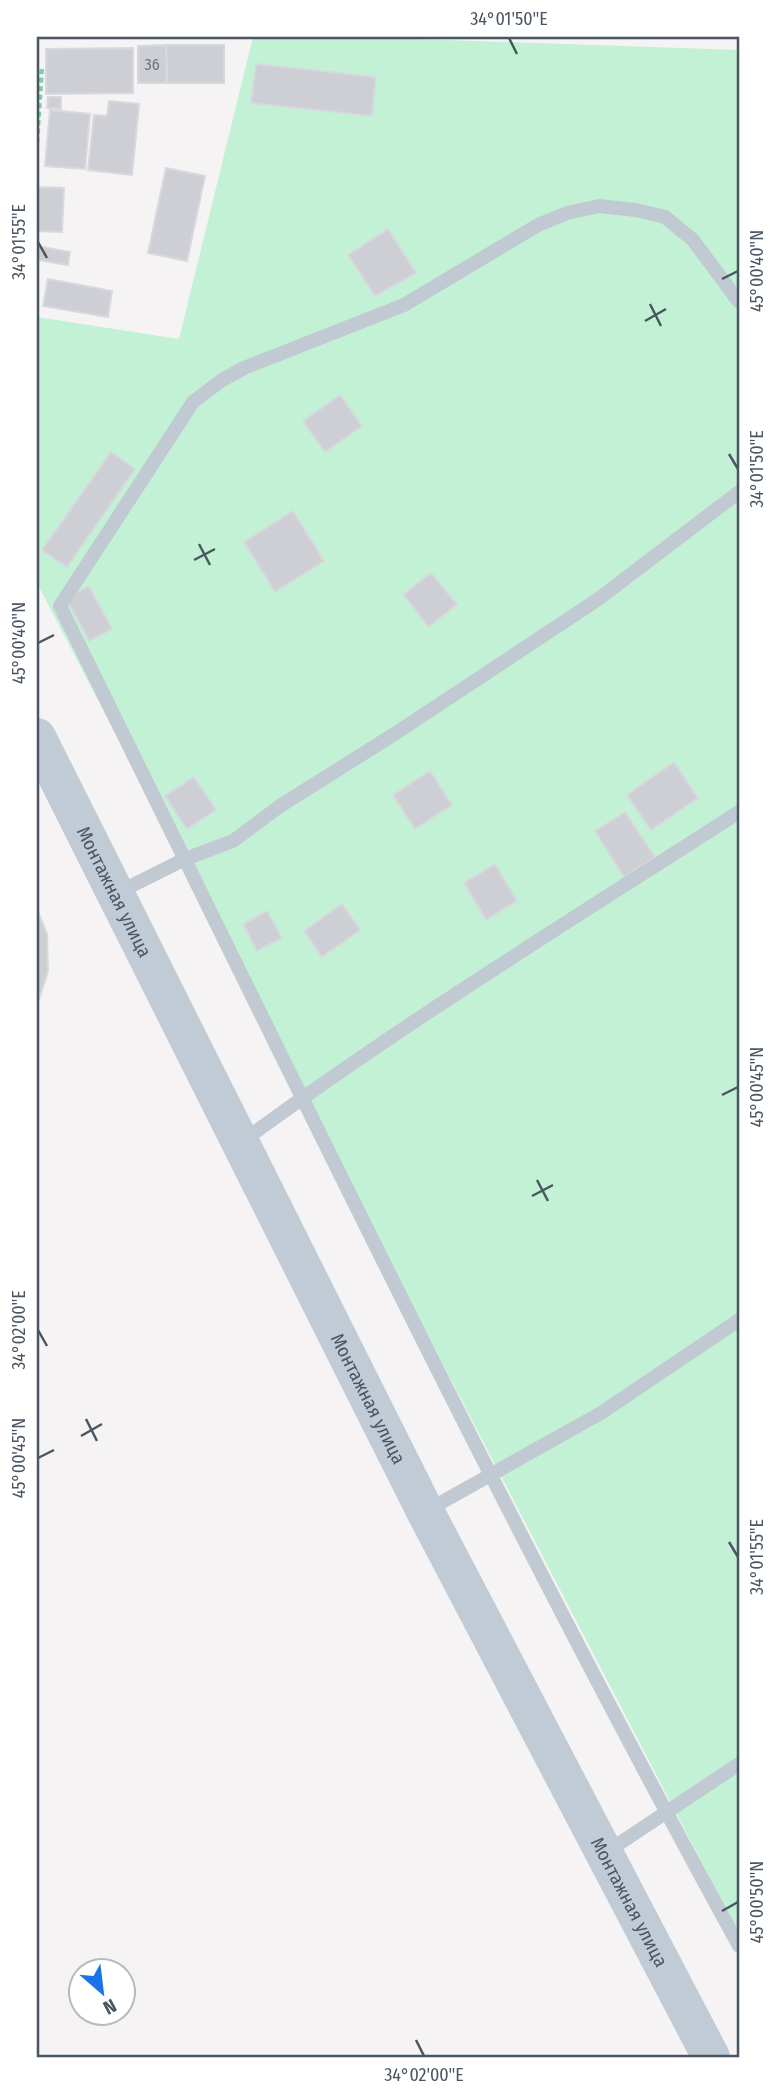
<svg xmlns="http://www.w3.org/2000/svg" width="776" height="2094" font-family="'Fira Sans Condensed',sans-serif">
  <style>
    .green { fill: #c3f1d5 }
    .building { fill: #cdcfd5; stroke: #d7d9de; stroke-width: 2 }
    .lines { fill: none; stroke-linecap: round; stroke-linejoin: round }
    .path { stroke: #7ad0a6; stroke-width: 4.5; stroke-dasharray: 5 3.5; stroke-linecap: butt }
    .lane { stroke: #c1cad2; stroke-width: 14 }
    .secondary { stroke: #c1cbd6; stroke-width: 38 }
    .ticks { fill: none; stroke: #4a5661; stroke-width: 2.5 }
    .labels { text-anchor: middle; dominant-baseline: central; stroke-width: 6; stroke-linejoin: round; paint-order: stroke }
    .number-label { font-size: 16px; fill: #6b747e }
    .street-label { font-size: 19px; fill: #4a5661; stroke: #fff }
    .neatline { fill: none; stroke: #4a5661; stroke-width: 2.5 }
    .ticks-label { font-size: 18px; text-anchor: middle; fill: #4a5661 }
  </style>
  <rect width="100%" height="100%" fill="#f5f3f3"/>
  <!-- green -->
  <polygon class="green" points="253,37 358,37 739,50 739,1934 37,583 37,317 179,339"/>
  <!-- building -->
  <g class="building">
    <polygon points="166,45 224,45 224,83 167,83"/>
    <polygon points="166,45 167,83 138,83 138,46"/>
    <polygon points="133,48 133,93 46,94 46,49"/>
    <polygon points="256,64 376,77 372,116 251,103"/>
    <polygon points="48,97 61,97 61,109 47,108"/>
    <polygon points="109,101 139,104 132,175 88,170 94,115 107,116"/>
    <polygon points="50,110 90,114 85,169 45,166"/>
    <polygon points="166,168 205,176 187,261 148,253"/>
    <polygon points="37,187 64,188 62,232 37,231"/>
    <polygon points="388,229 416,273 375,296 348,255"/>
    <polygon points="37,246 70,252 68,265 37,260"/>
    <polygon points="48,279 112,291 108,317 43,306"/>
    <polygon points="340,395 362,426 325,452 303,421"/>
    <polygon points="111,452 135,469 67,567 42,550"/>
    <polygon points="293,511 324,561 275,592 244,542"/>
    <polygon points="431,573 457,604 429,627 403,595"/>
    <polygon points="89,586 112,629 89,641 66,598"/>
    <polygon points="674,762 698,798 651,830 627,795"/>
    <polygon points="430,771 452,805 415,829 393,795"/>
    <polygon points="194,777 216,810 187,829 165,796"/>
    <polygon points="625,812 655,857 624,877 595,831"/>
    <polygon points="495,864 517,901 486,920 464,883"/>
    <polygon points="342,904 360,930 322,957 304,931"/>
    <polygon points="37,909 47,934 48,971 37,1005"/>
    <polygon points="267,911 282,938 257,951 243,924"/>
  </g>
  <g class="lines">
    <!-- path -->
    <polyline class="path" points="37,142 42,66"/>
    <!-- lane -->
    <g class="lane">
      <path d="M 739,302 L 693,240 L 665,217 L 636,210 L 599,206 L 567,213 L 538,225 L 404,305 L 244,368 L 222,380 L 193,402 L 60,606 C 282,1055 498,1507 739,1946"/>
      <polyline points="115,894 185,859 233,841 280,806 396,733 597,600 739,492"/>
      <path d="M 243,1141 C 402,1024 573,919 739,812"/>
      <polyline points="426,1511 601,1413 739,1320"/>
      <polyline points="605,1853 739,1764"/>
    </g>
    <!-- secondary -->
    <path class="secondary" id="s1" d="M 37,737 L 425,1511 L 711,2057"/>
  </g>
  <!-- ticks -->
  <path class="ticks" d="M 509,38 L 517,54M 38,242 L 47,258M 722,279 L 738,271M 650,304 L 661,326M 645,321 L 666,309M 729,454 L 738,469M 199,544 L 210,565M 194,560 L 215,549M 38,643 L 54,635M 722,1095 L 738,1087M 537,1180 L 548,1201M 532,1196 L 553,1185M 38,1330 L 47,1346M 86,1419 L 97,1441M 81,1436 L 102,1424M 38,1458 L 54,1450M 729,1542 L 738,1557M 722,1911 L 738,1902M 416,2040 L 424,2056"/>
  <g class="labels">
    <!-- number labels -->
    <g class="number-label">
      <text x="152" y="64">36</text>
    </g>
    <!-- street labels -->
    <g class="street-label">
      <text stroke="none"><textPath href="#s1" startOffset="173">Монтажная улица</textPath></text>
      <text stroke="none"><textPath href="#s1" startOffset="740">Монтажная улица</textPath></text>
      <text stroke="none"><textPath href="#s1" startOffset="1307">Монтажная улица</textPath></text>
    </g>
  </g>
  <!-- border -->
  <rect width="776" height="2094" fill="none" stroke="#ffffff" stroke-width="77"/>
  <!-- north arrow -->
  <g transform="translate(102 1992) rotate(152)"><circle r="33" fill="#ffffff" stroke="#b7bbc0" stroke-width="2"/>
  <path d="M0-5L12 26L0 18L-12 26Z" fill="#1a73e8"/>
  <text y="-10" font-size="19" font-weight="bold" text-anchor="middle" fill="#4a5661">N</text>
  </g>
  <rect x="38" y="38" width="700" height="2018" class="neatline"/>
  <g class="ticks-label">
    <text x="509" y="25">34°01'50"E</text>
    <text transform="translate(19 242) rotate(-90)" y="6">34°01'55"E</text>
    <text transform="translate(757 271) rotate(-90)" y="6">45°00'40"N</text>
    <text transform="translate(757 469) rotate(-90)" y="6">34°01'50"E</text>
    <text transform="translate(19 643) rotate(-90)" y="6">45°00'40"N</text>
    <text transform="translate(757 1087) rotate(-90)" y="6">45°00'45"N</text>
    <text transform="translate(19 1330) rotate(-90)" y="6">34°02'00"E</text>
    <text transform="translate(19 1458) rotate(-90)" y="6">45°00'45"N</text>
    <text transform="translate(757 1557) rotate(-90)" y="6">34°01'55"E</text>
    <text transform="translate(757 1902) rotate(-90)" y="6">45°00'50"N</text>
    <text x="424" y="2081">34°02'00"E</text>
  </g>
</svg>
